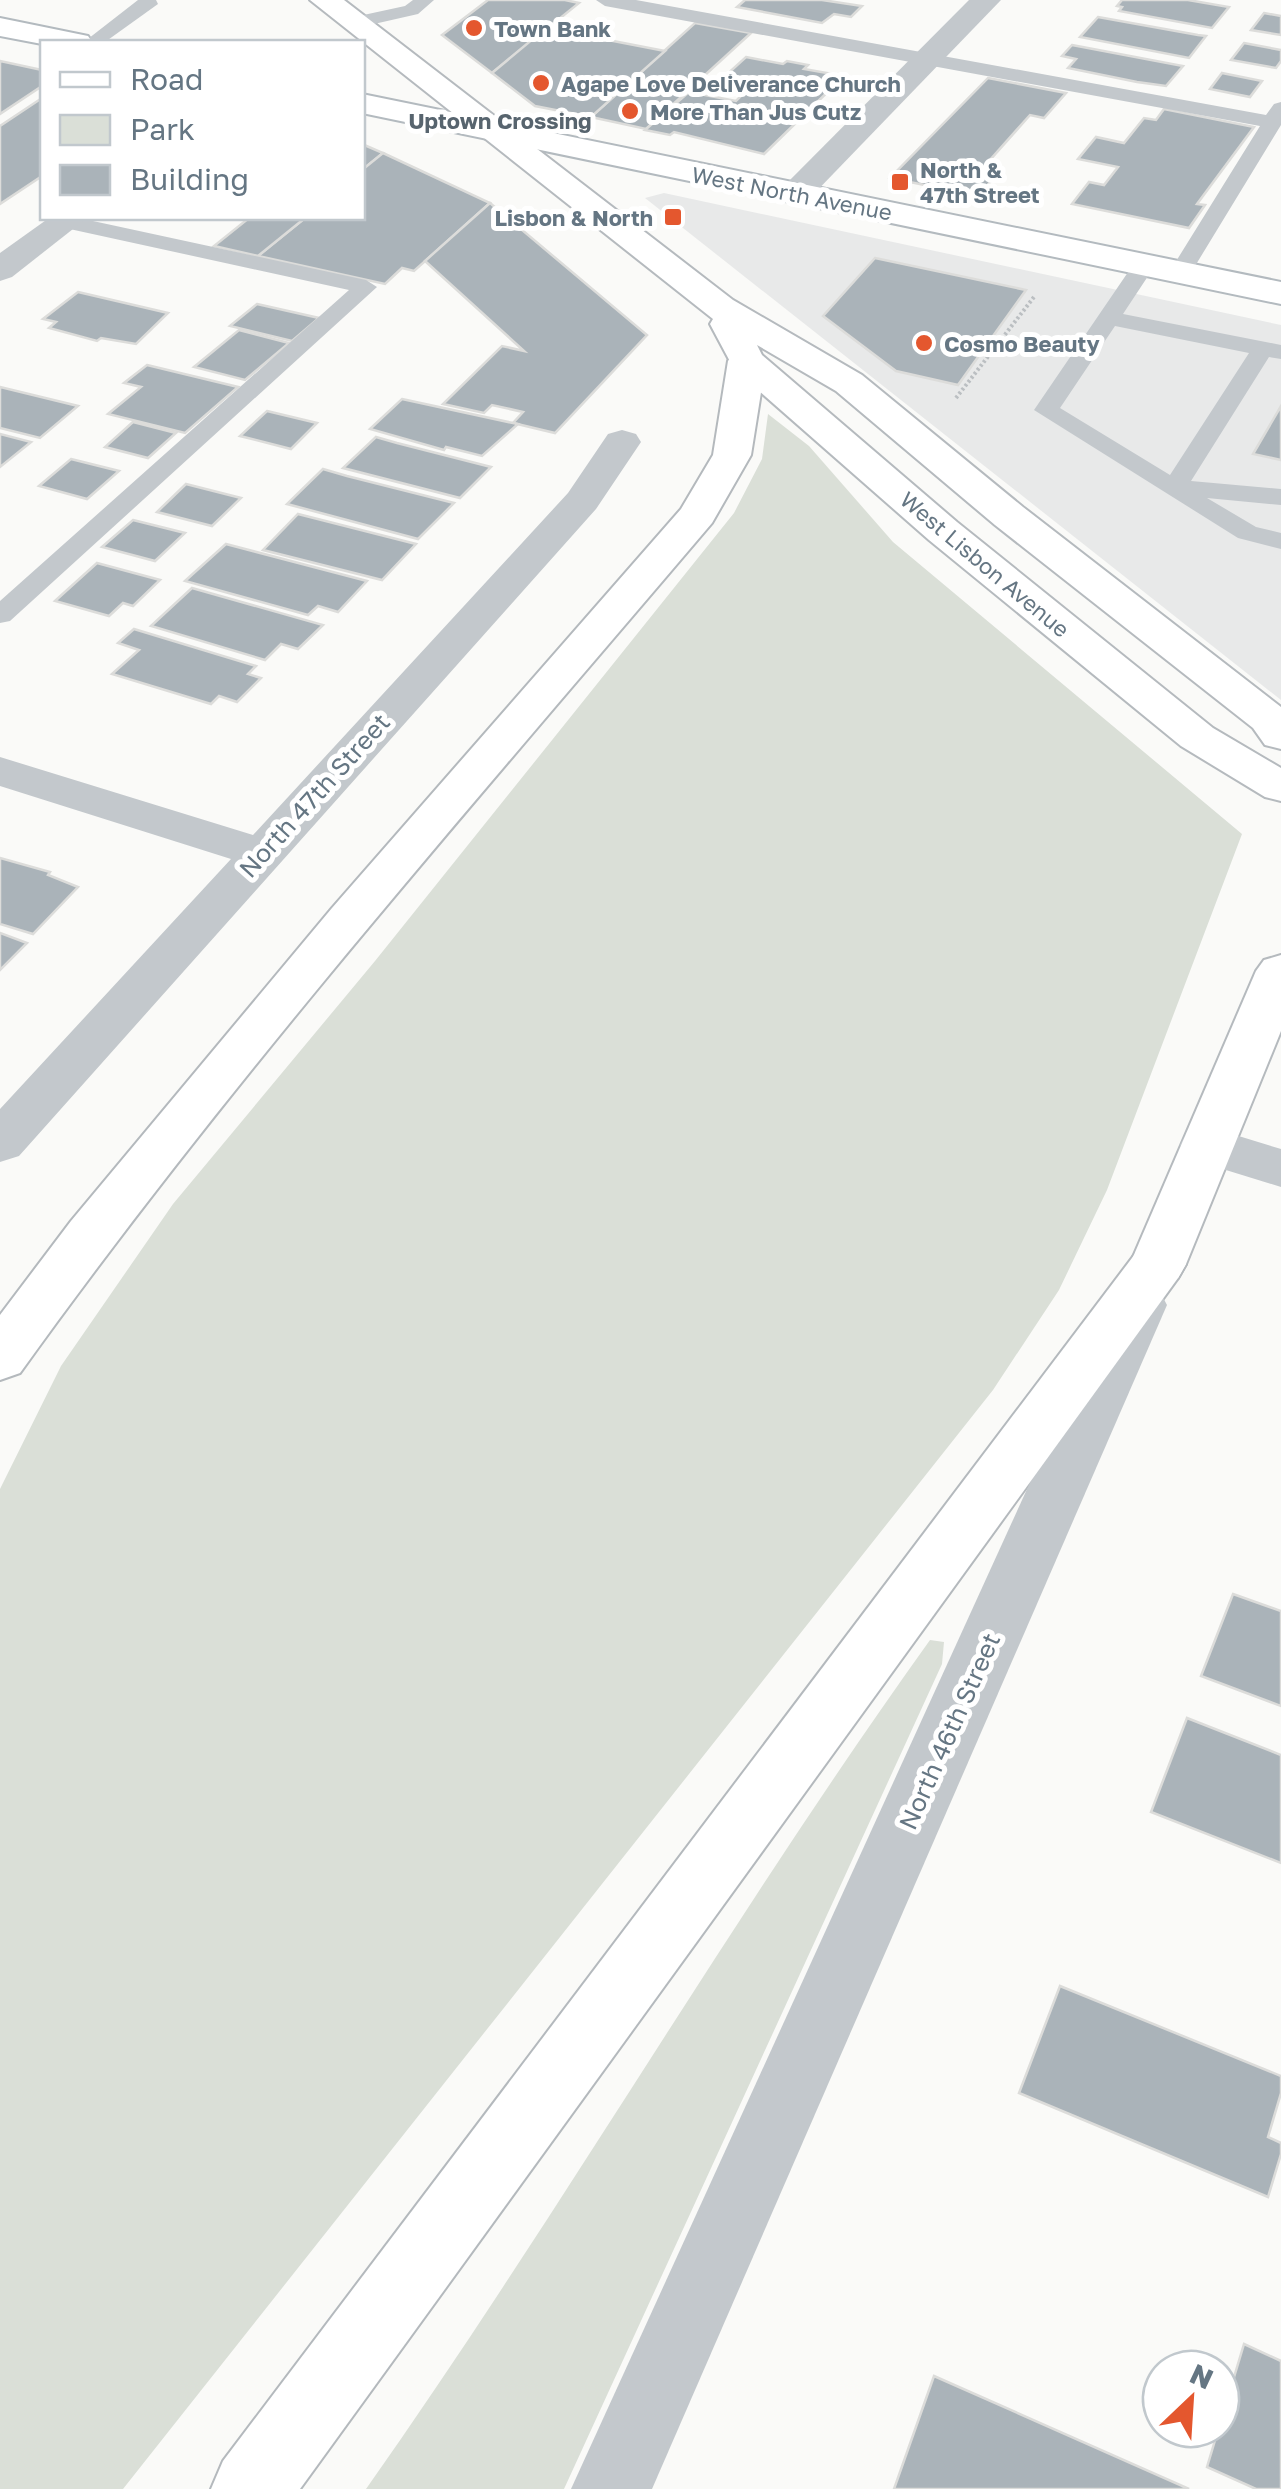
<svg xmlns="http://www.w3.org/2000/svg" width="1281" height="2489" font-family="'Golos Text',sans-serif">
  <style>
    .built { fill: #e8e9e9 }
    .green { fill: #dadfd7 }
    .building { fill: #aab3b9; stroke: #dcdcda; stroke-width: 2.5 }
    .lines { fill: none; stroke-linecap: round; stroke-linejoin: round }
    .secondary-casing { stroke: #b3babf; stroke-width: 4 }
    .primary-casing { stroke: #b5babe; stroke-width: 4 }
    .motorway-casing { stroke: #b4b9bd; stroke-width: 4 }
    .path { stroke: #bbbfc2; stroke-width: 4; stroke-dasharray: 2.5 2.5; stroke-linecap: butt }
    .service { fill: #c3c8cc; fill-rule: evenodd }
    .minor { fill: #c3c8cc; fill-rule: evenodd }
    .secondary { fill: #fff; fill-rule: evenodd }
    .primary { fill: #fff; fill-rule: evenodd }
    .motorway { fill: #fff; fill-rule: evenodd }
    .poi-dot { fill: #e4572e; stroke: #fff; stroke-width: 4 }
    .labels { text-anchor: middle; dominant-baseline: central; stroke-width: 10; stroke-linejoin: round; paint-order: stroke }
    .far-poi-label { font-size: 22px; font-weight: bold; fill: #657683; stroke: #fff; text-anchor: start }
    .far-neighbourhood-label { font-size: 22px; font-weight: bold; fill: #57646e; stroke: #fff }
    .far-street-label { font-size: 22px; fill: #657683; stroke: #fff }
    .street-label { font-size: 25px; fill: #657683; stroke: #fff }
  </style>
  <rect width="100%" height="100%" fill="#fafaf8"/>
  <!-- built -->
  <polygon class="built" points="664,193 1281,325 1281,700 645,198"/>
  <!-- green -->
  <g class="green">
    <polygon points="768,414 809,446 893,542 1242,834 1107,1190 1059,1290 993,1390 123,2489 0,2489 0,1489 61,1366 173,1204 375,961 734,513 762,459"/>
    <path d="M 930,1640 L 944,1642 L 942,1664 L 564,2489 L 366,2489 C 562,2211 732,1916 930,1640 Z"/>
  </g>
  <!-- building -->
  <g class="building">
    <polygon points="488,0 565,0 579,3 492,73 442,35"/>
    <polygon points="745,0 822,0 862,6 851,17 834,14 822,23 737,7"/>
    <polygon points="1122,0 1188,0 1229,7 1212,28 1119,11 1122,7 1117,6"/>
    <polygon points="1264,13 1281,16 1281,35 1251,30"/>
    <polygon points="1098,17 1198,35 1206,36 1189,58 1080,37"/>
    <polygon points="695,23 751,33 646,129 591,117"/>
    <polygon points="546,28 665,51 591,117 535,106 492,73"/>
    <polygon points="1244,43 1281,50 1281,61 1276,68 1231,60"/>
    <polygon points="1072,45 1183,66 1166,86 1137,82 1068,68 1076,59 1062,56"/>
    <polygon points="746,57 783,64 787,61 808,65 804,69 844,76 764,154 674,132 670,135 645,130 689,92 736,101 744,93 713,87"/>
    <polygon points="0,61 42,70 42,86 0,114"/>
    <polygon points="1222,73 1262,81 1250,97 1210,89"/>
    <polygon points="988,78 1066,93 1044,118 1030,115 982,169 999,172 978,196 890,178"/>
    <polygon points="42,98 42,176 0,204 0,126"/>
    <polygon points="1164,109 1254,127 1197,204 1205,205 1189,228 1072,204 1089,182 1104,185 1118,167 1078,159 1096,137 1124,143 1144,118 1156,120"/>
    <polygon points="362,144 383,153 362,170"/>
    <polygon points="383,153 490,203 414,271 402,268 385,284 258,256 305,218 362,218 362,170"/>
    <polygon points="490,203 647,335 555,433 513,423 523,412 492,405 484,413 443,404 502,346 524,351 425,261"/>
    <polygon points="249,218 305,218 258,256 214,246"/>
    <polygon points="875,258 1026,290 958,385 896,371 823,316"/>
    <polygon points="78,292 168,313 136,344 101,338 97,341 49,328 56,322 43,319"/>
    <polygon points="257,304 319,318 292,341 230,326"/>
    <polygon points="239,330 289,343 245,380 194,367"/>
    <polygon points="147,365 238,387 185,433 108,414 141,387 124,383"/>
    <polygon points="0,387 78,406 40,438 0,428"/>
    <polygon points="402,399 513,423 518,424 482,456 446,447 444,450 370,429"/>
    <polygon points="1281,406 1281,460 1253,454"/>
    <polygon points="267,411 317,423 291,449 240,436"/>
    <polygon points="133,422 176,433 148,458 105,447"/>
    <polygon points="0,434 31,442 0,467"/>
    <polygon points="376,437 397,443 491,467 460,498 343,468"/>
    <polygon points="71,459 119,471 87,499 39,486"/>
    <polygon points="323,469 347,476 454,503 418,539 287,504"/>
    <polygon points="186,484 241,498 212,526 157,512"/>
    <polygon points="298,514 416,544 382,580 263,550"/>
    <polygon points="133,520 185,533 155,561 102,547"/>
    <polygon points="226,544 367,581 338,612 318,606 308,615 185,581"/>
    <polygon points="97,563 160,580 133,606 123,603 109,616 55,601"/>
    <polygon points="192,588 323,625 298,649 281,644 265,660 151,626"/>
    <polygon points="134,629 256,666 248,674 261,678 237,702 219,696 211,704 112,674 139,650 118,643"/>
    <polygon points="0,858 50,872 48,875 78,887 33,934 0,924"/>
    <polygon points="0,933 27,943 0,970"/>
    <polygon points="1233,1594 1281,1611 1281,1706 1201,1676"/>
    <polygon points="1187,1718 1281,1755 1281,1863 1151,1812"/>
    <polygon points="1060,1986 1281,2076 1281,2093 1268,2137 1281,2143 1281,2154 1268,2197 1019,2093"/>
    <polygon points="1244,2344 1281,2361 1281,2489 1256,2489 1207,2467"/>
    <polygon points="934,2376 1189,2489 894,2489"/>
  </g>
  <g class="lines">
    <!-- secondary casing -->
    <g class="secondary-casing">
      <g id="secondary">
        <polygon points="0,18 88,36 92,42 42,44 0,36"/>
        <polygon points="362,94 1281,282 1281,304 362,113"/>
      </g>
    </g>
    <!-- primary casing -->
    <g class="primary-casing">
      <g id="primary">
        <polygon points="310,0 344,0 733,300 862,375 1023,507 1281,707 1281,749 1265,745 1253,728 995,525 836,391 757,345 762,355 957,522 1213,728 1281,768 1281,801 1265,797 1181,746 929,540 734,369 710,324 713,319"/>
        <polygon points="1281,955 1281,1031 1186,1264 1178,1278 1158,1284 1138,1278 1130,1264 1256,971 1264,960"/>
      </g>
    </g>
    <!-- motorway casing -->
    <g class="motorway-casing">
      <g id="motorway">
        <path d="M 747,350 L 760,353 L 766,361 L 751,455 L 712,523 C 476,801 233,1076 20,1373 L 0,1380 L 0,1315 L 71,1221 L 332,908 L 681,509 L 713,455 L 728,361 L 734,353 Z"/>
        <polygon points="1158,1244 1178,1250 1186,1264 1178,1278 300,2489 211,2489 223,2461 1138,1250"/>
      </g>
    </g>
    <!-- path -->
    <polyline class="path" points="956,398 1034,297"/>
    <!-- service -->
    <g class="service">
      <polygon points="138,0 156,0 158,4 105,42 84,42"/>
      <polygon points="413,0 434,0 418,14 352,29 342,23 345,19 405,6"/>
      <polygon points="596,0 636,0 1266,115 1274,104 1281,102 1281,125 1192,271 1181,278 1170,271 1260,126 605,6"/>
      <polygon points="57,218 79,218 366,280 377,287 10,621 0,623 0,601 349,290 65,228 57,226"/>
      <path d="M 1145,257 L 1156,264 L 1123,314 L 1281,345 L 1281,359 L 1269,357 L 1191,481 L 1281,489 L 1281,505 L 1207,498 L 1256,527 L 1281,533 L 1281,549 L 1238,538 L 1034,410 L 1137,259 ZM 1115,326 L 1249,353 L 1170,475 L 1060,408 Z"/>
    </g>
    <!-- minor -->
    <g class="minor">
      <polygon points="969,0 1001,0 807,201 783,201 778,194 783,187"/>
      <polygon points="49,218 87,218 12,277 0,281 0,253"/>
      <polygon points="622,430 636,434 641,442 596,509 19,1156 0,1162 0,1109 231,859 0,786 0,757 253,835 568,493 608,434"/>
      <polygon points="1206,1126 1281,1149 1281,1187 1187,1158 1180,1145 1187,1132"/>
      <polygon points="1139,1284 1159,1290 1167,1305 652,2489 571,2489 1111,1305 1119,1290"/>
    </g>
    <!-- secondary -->
    <use href="#secondary" class="secondary"/>
    <!-- primary -->
    <use href="#primary" class="primary"/>
    <!-- motorway -->
    <use href="#motorway" class="motorway"/>
  </g>
  <!-- markers -->
  <g class="poi-dot">
    <circle cx="474" cy="28" r="10"/>
    <circle cx="541" cy="83" r="10"/>
    <circle cx="630" cy="111" r="10"/>
    <rect x="890" y="172" width="20" height="20" rx="5"/>
    <rect x="663" y="207" width="20" height="20" rx="5"/>
    <circle cx="924" cy="343" r="10"/>
  </g>
  <g class="labels">
    <!-- far-poi labels -->
    <g class="far-poi-label">
      <text x="494" y="28">Town Bank</text>
      <text x="561" y="83">Agape Love Deliverance Church</text>
      <text x="650" y="111">More Than Jus Cutz</text>
      <text x="920" y="169">North &amp;<tspan x="920" dy="25">47th Street</tspan></text>
      <text x="653" y="217" text-anchor="end">Lisbon &amp; North</text>
      <text x="944" y="343">Cosmo Beauty</text>
    </g>
    <!-- far-neighbourhood labels -->
    <g class="far-neighbourhood-label">
      <text x="500" y="120">Uptown Crossing</text>
    </g>
    <!-- far-street labels -->
    <g class="far-street-label">
      <text transform="translate(792 193) rotate(11)">West North Avenue</text>
      <text transform="translate(985 564) rotate(40)">West Lisbon Avenue</text>
    </g>
    <!-- street labels -->
    <g class="street-label">
      <text transform="translate(314 795) rotate(-48)">North 47th Street</text>
      <text transform="translate(949 1731) rotate(-66)">North 46th Street</text>
    </g>
  </g>
  <!-- legend -->
  <rect x="40" y="40" width="325" height="180" fill="#ffffff" stroke="#c1c8cd" stroke-width="2.5"/>
  <rect x="60" y="72" width="50" height="15" fill="#ffffff" stroke="#c1c8cd" stroke-width="2.5"/>
  <text x="130" y="90" font-size="30" fill="#657683">Road</text>
  <rect x="60" y="115" width="50" height="30" fill="#dadfd7" stroke="#c1c8cd" stroke-width="2.5"/>
  <text x="130" y="140" font-size="30" fill="#657683">Park</text>
  <rect x="60" y="165" width="50" height="30" fill="#aab3b9" stroke="#c1c8cd" stroke-width="2.5"/>
  <text x="130" y="190" font-size="30" fill="#657683">Building</text>
  <!-- north arrow -->
  <g transform="translate(1191 2399) rotate(25)"><circle r="48" fill="#ffffff" stroke="#c1c8cd" stroke-width="2.5"/>
  <path d="M0-8L18 38L0 25L-18 38Z" fill="#e4572e"/>
  <text y="-15" font-size="28" font-weight="bold" text-anchor="middle" fill="#657683">N</text>
  </g>
</svg>
